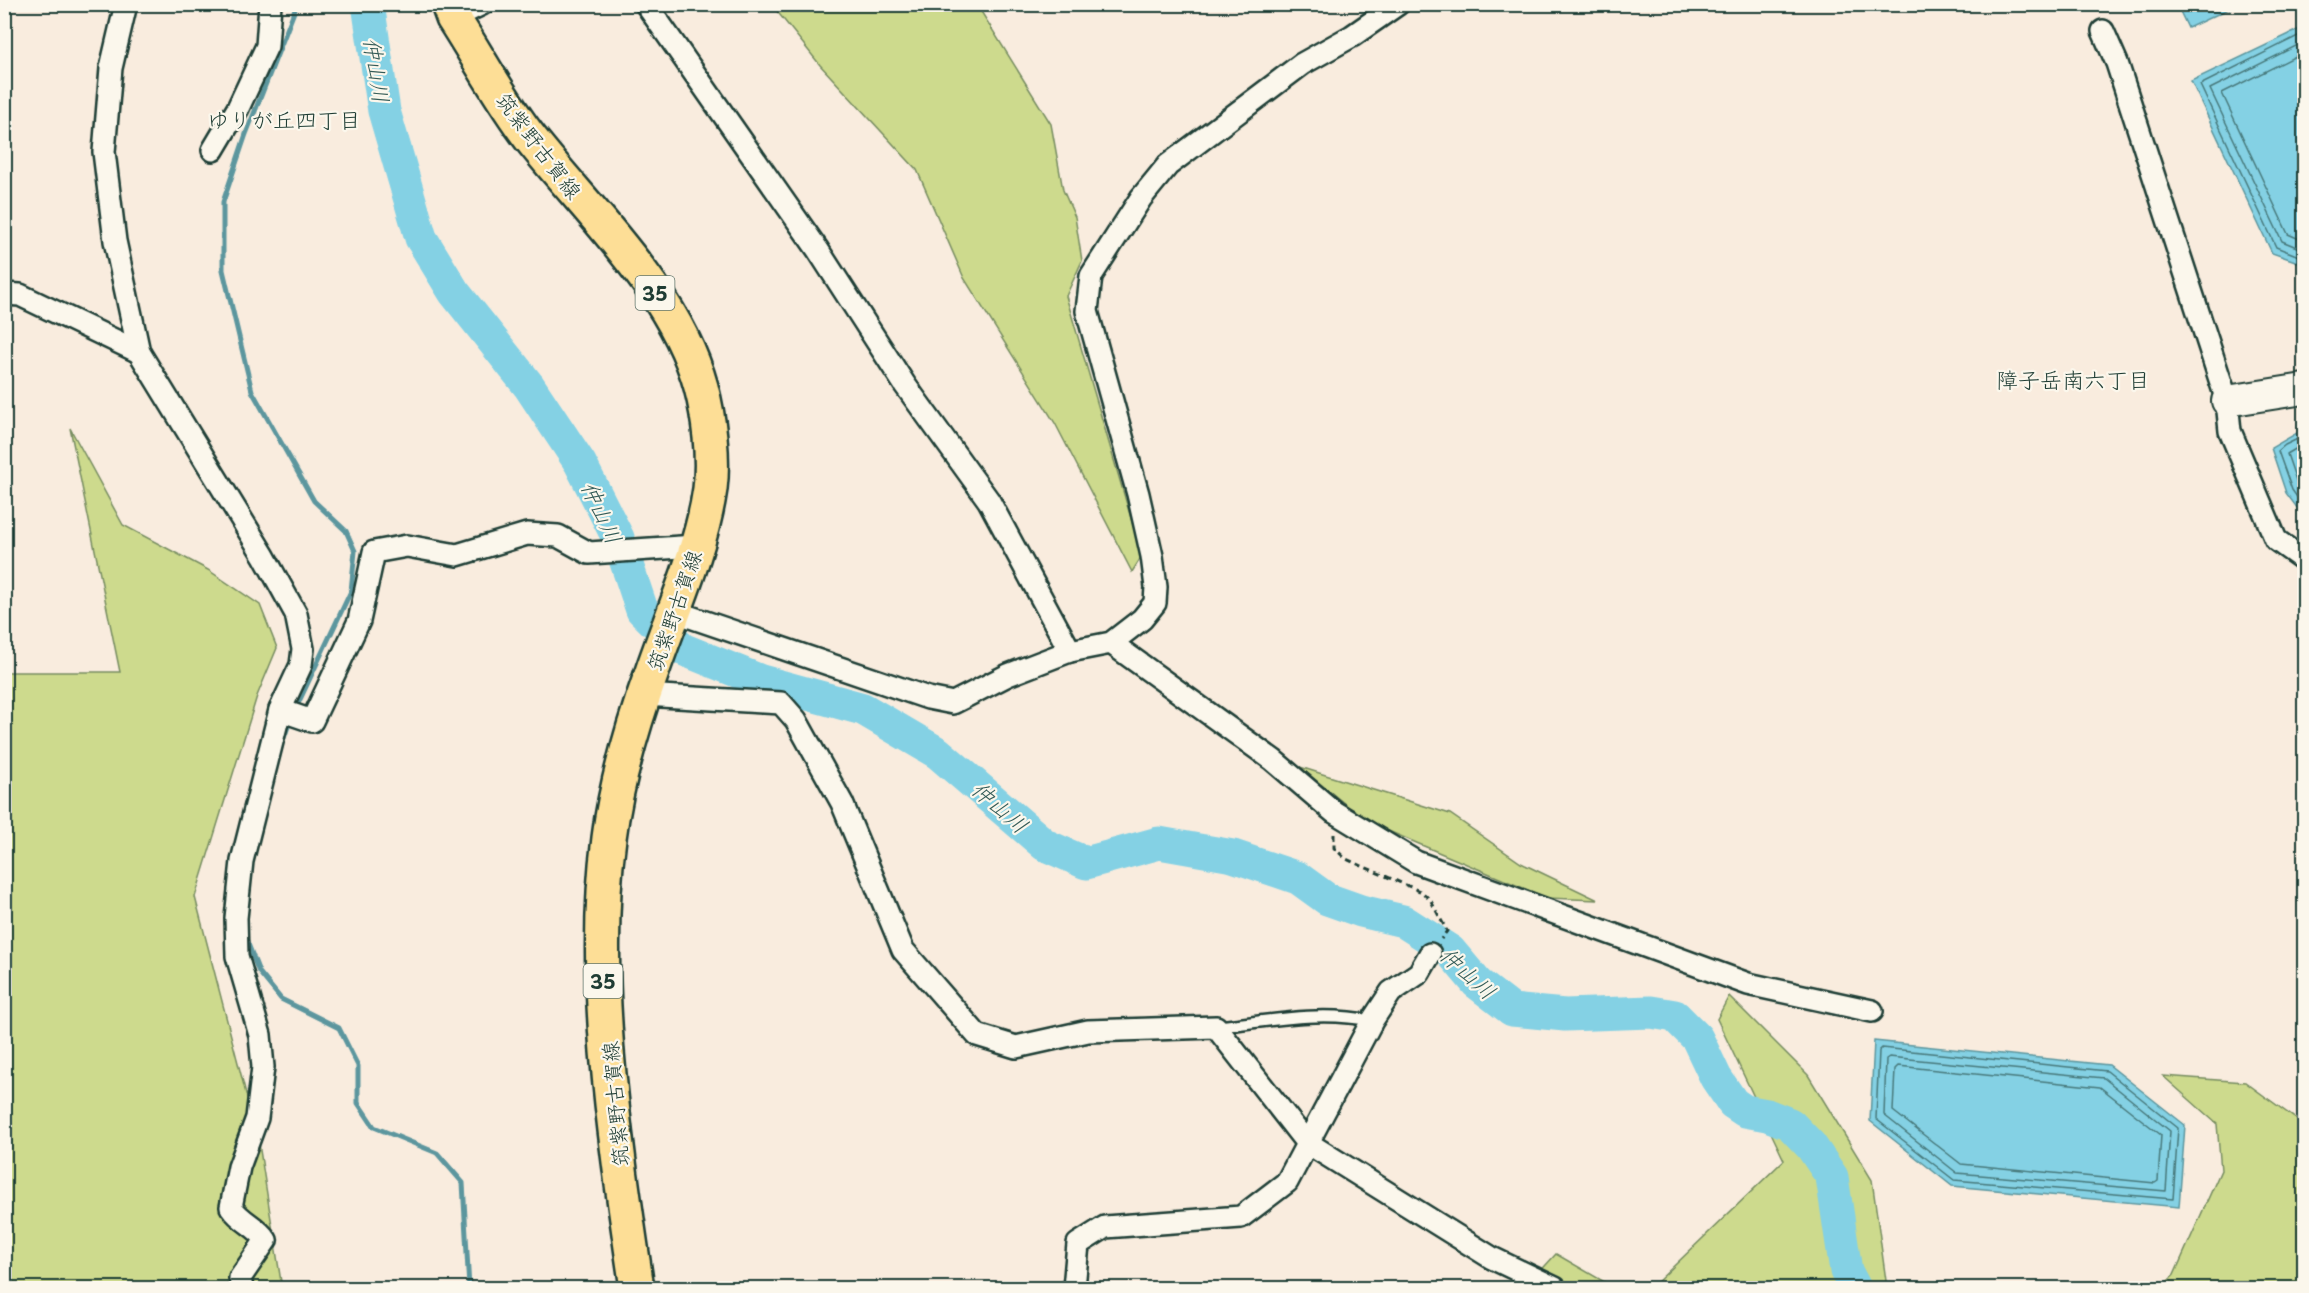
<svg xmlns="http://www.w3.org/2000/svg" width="2309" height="1293" font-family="'Playpen Sans','Klee One',sans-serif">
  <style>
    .green { fill: #cdda8d; stroke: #768c60; stroke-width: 1.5 }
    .water { fill: #84d1e4; stroke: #5c969e; stroke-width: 1.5 }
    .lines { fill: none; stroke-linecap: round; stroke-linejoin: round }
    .shore { stroke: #47787a; stroke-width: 1.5 }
    .stream { stroke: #5c969e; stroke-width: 5 }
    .river { stroke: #84d1e4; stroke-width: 33 }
    .lane-casing { stroke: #1f3d34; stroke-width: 15 }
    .street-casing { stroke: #1f3d34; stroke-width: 26 }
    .secondary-casing { stroke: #1f3d34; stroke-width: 34 }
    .primary-casing { stroke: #1f3d34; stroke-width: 38 }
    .path { stroke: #1f3d34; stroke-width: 3; stroke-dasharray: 6 4.5; stroke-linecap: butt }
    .lane { stroke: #fbf7ec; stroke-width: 10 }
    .street { stroke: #fbf7ec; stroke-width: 21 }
    .secondary { stroke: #fbf7ec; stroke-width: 30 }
    .primary { stroke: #fdde96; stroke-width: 33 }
    .labels { text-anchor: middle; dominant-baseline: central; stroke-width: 4.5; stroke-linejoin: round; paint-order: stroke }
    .shield { fill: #fbf7ec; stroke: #61756b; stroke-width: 1.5 }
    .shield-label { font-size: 20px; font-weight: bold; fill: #1f3d34 }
    .street-label { font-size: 21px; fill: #1f3d34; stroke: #fbf7ec }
    .water-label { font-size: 22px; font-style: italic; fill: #335b57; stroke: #fbf7ec }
    .neighbourhood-label { font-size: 22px; fill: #1f3d34; stroke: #fbf7ec }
  </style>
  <rect width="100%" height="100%" fill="#f9ecde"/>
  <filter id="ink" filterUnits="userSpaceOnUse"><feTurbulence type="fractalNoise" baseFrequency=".0167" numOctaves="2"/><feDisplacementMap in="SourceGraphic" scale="12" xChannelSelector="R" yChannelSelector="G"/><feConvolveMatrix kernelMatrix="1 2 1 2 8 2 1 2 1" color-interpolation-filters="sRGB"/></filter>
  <g filter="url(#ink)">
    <!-- green -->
    <g class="green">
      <polygon points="772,5 977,5 1051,124 1063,190 1075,217 1082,261 1066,296 1142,556 1132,572 1055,423 964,278 917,170 820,65"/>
      <polygon points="70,428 123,525 208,570 260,605 277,648 257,696 195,897 259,1144 282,1288 5,1288 5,672 120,672"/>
      <polygon points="1300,767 1450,814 1521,863 1598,900 1547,898 1367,822"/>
      <polygon points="1729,996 1808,1075 1872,1180 1887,1288 1651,1288 1784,1160 1717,1019"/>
      <polygon points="2163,1076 2245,1082 2304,1125 2304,1288 2161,1288 2174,1275 2221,1170 2217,1124"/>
      <polygon points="1556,1254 1615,1288 1525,1288"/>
    </g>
    <!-- water -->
    <g class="water">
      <polygon points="2177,5 2237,5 2188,28"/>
      <polygon points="2304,27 2304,264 2272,253 2191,81"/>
      <polygon points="2304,429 2304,517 2286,493 2271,448"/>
      <polygon points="1874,1041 2109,1065 2185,1125 2179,1207 1952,1186 1870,1121"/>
    </g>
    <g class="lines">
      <!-- shore -->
      <g class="shore">
        <polyline points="2304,33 2200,85 2276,247 2304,258"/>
        <polyline points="2304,42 2210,89 2282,241 2304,250"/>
        <polyline points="2304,52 2222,93 2288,234 2304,241"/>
        <polyline points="2304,436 2285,445 2278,451 2292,490 2304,507"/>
        <polyline points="2304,444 2287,454 2298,486 2304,494"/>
        <polygon points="1882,1048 2107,1071 2178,1128 2173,1199 1954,1180 1876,1119 1879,1051"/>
        <polygon points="1889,1057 2104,1078 2170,1131 2166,1191 1957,1173 1884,1115 1886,1059"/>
        <polygon points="1898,1066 2100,1087 2161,1135 2158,1181 2155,1183 1961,1164 1893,1111 1895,1069"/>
      </g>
      <!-- stream -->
      <g class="stream">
        <polyline points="295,710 351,591 355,551 346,531 314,501 252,391 223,270 223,202 246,134 297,4"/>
        <polyline points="284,738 291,718"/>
        <polyline points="246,939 259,972 281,999 339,1028 358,1066 358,1103 374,1127 437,1153 463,1183 469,1288"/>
      </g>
      <!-- river -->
      <polyline class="river" points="368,4 384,111 421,238 454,292 529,386 580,463 618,538 642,610 682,649 761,681 863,709 938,753 1045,845 1086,863 1159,843 1233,856 1298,878 1327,899 1361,911 1403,921 1450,951 1477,983 1512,1010 1565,1015 1651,1012 1675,1016 1697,1038 1716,1078 1733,1103 1745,1111 1767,1115 1790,1124 1811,1146 1832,1177 1846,1271 1855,1288"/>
      <!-- lane casing -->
      <g class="lane-casing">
        <path id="lane" d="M 1216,1027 C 1267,1021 1321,1010 1372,1021"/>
      </g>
      <!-- street casing -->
      <g class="street-casing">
        <g id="street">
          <path d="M 126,4 L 111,68 L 104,152 L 115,241 L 139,352 L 264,556 L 296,614 L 303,649 L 301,665 L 280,710 L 242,861 L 236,918 L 237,956 L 260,1035 L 263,1067 L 257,1118 L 239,1167 L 231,1207 C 242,1223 256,1225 266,1240 L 240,1278 L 242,1288"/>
          <polyline points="646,4 818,250 905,385 989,501 1070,651"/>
          <polyline points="453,18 482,4"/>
          <polyline points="2103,31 2117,63 2227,401 2230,431 2276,540 2304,560"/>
          <polyline points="213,150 238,108 267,46 270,4"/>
          <polyline points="4,294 20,295 139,352"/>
          <polyline points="673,611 928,698 953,703 1008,675 1070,651 1111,643 1142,619 1155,603 1156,587 1152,556 1138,494 1087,311 1091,276 1141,198 1168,165 1302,64 1352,36 1398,4"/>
          <polyline points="1111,643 1273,760 1334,812 1416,862 1748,984 1872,1011"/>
          <polyline points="644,695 781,703 796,720 842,803 903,950 977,1035 1016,1047 1088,1031 1216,1027 1306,1142 1492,1258 1555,1288"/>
          <polyline points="280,710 312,721 359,621 374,552 407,546 457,555 527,534 558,536 589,553 696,546"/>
          <polyline points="1074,1288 1078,1244 1105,1227 1241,1217 1287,1182 1372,1021 1391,992 1419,973 1430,954"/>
        </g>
      </g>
      <!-- secondary casing -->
      <g class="secondary-casing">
        <polyline id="secondary" points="2227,401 2304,389"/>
      </g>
      <!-- primary casing -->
      <g class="primary-casing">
        <path id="primary" d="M 448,4 L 453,18 C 479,58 502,102 531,139 C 590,214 675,292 701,387 C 709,417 714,457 710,489 C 701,551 672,613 652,672 C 633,725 616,782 609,838 C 590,982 616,1145 637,1288"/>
      </g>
      <!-- path -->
      <polyline class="path" points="1334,834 1334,848 1346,859 1422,892 1431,901 1447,931 1441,939"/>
      <!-- lane -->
      <use href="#lane" class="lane"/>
      <!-- street -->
      <use href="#street" class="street"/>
      <!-- secondary -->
      <use href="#secondary" class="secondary"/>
      <!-- primary -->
      <use href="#primary" class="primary"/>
    </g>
  </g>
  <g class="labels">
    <!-- shield labels -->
    <g class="shield">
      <rect x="635.5" y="276" width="39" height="34" rx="4.5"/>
      <rect x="583.5" y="964" width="39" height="34" rx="4.5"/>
    </g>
    <g class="shield-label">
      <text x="655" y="293">35</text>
      <text x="603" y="981">35</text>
    </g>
    <!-- street labels -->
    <g class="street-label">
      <text transform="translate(540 145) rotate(53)">筑紫野古賀線</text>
      <text transform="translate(673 610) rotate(-71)">筑紫野古賀線</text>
      <text transform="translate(614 1104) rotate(-95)">筑紫野古賀線</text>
    </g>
    <!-- water labels -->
    <g class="water-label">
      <text transform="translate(378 70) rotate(81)">仲山川</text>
      <text transform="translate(603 512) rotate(65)">仲山川</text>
      <text transform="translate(1001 806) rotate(41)">仲山川</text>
      <text transform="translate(1469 972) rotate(42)">仲山川</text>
    </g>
    <!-- neighbourhood labels -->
    <g class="neighbourhood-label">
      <text x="284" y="118">ゆりが丘四丁目</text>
      <text x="2073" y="378">障子岳南六丁目</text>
    </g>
  </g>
  <!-- margin -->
  <rect width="2309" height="1293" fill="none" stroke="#fbf7ec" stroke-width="24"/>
  <rect x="12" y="12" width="2285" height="1269" fill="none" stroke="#1f3d34" stroke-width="2" filter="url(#ink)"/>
</svg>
